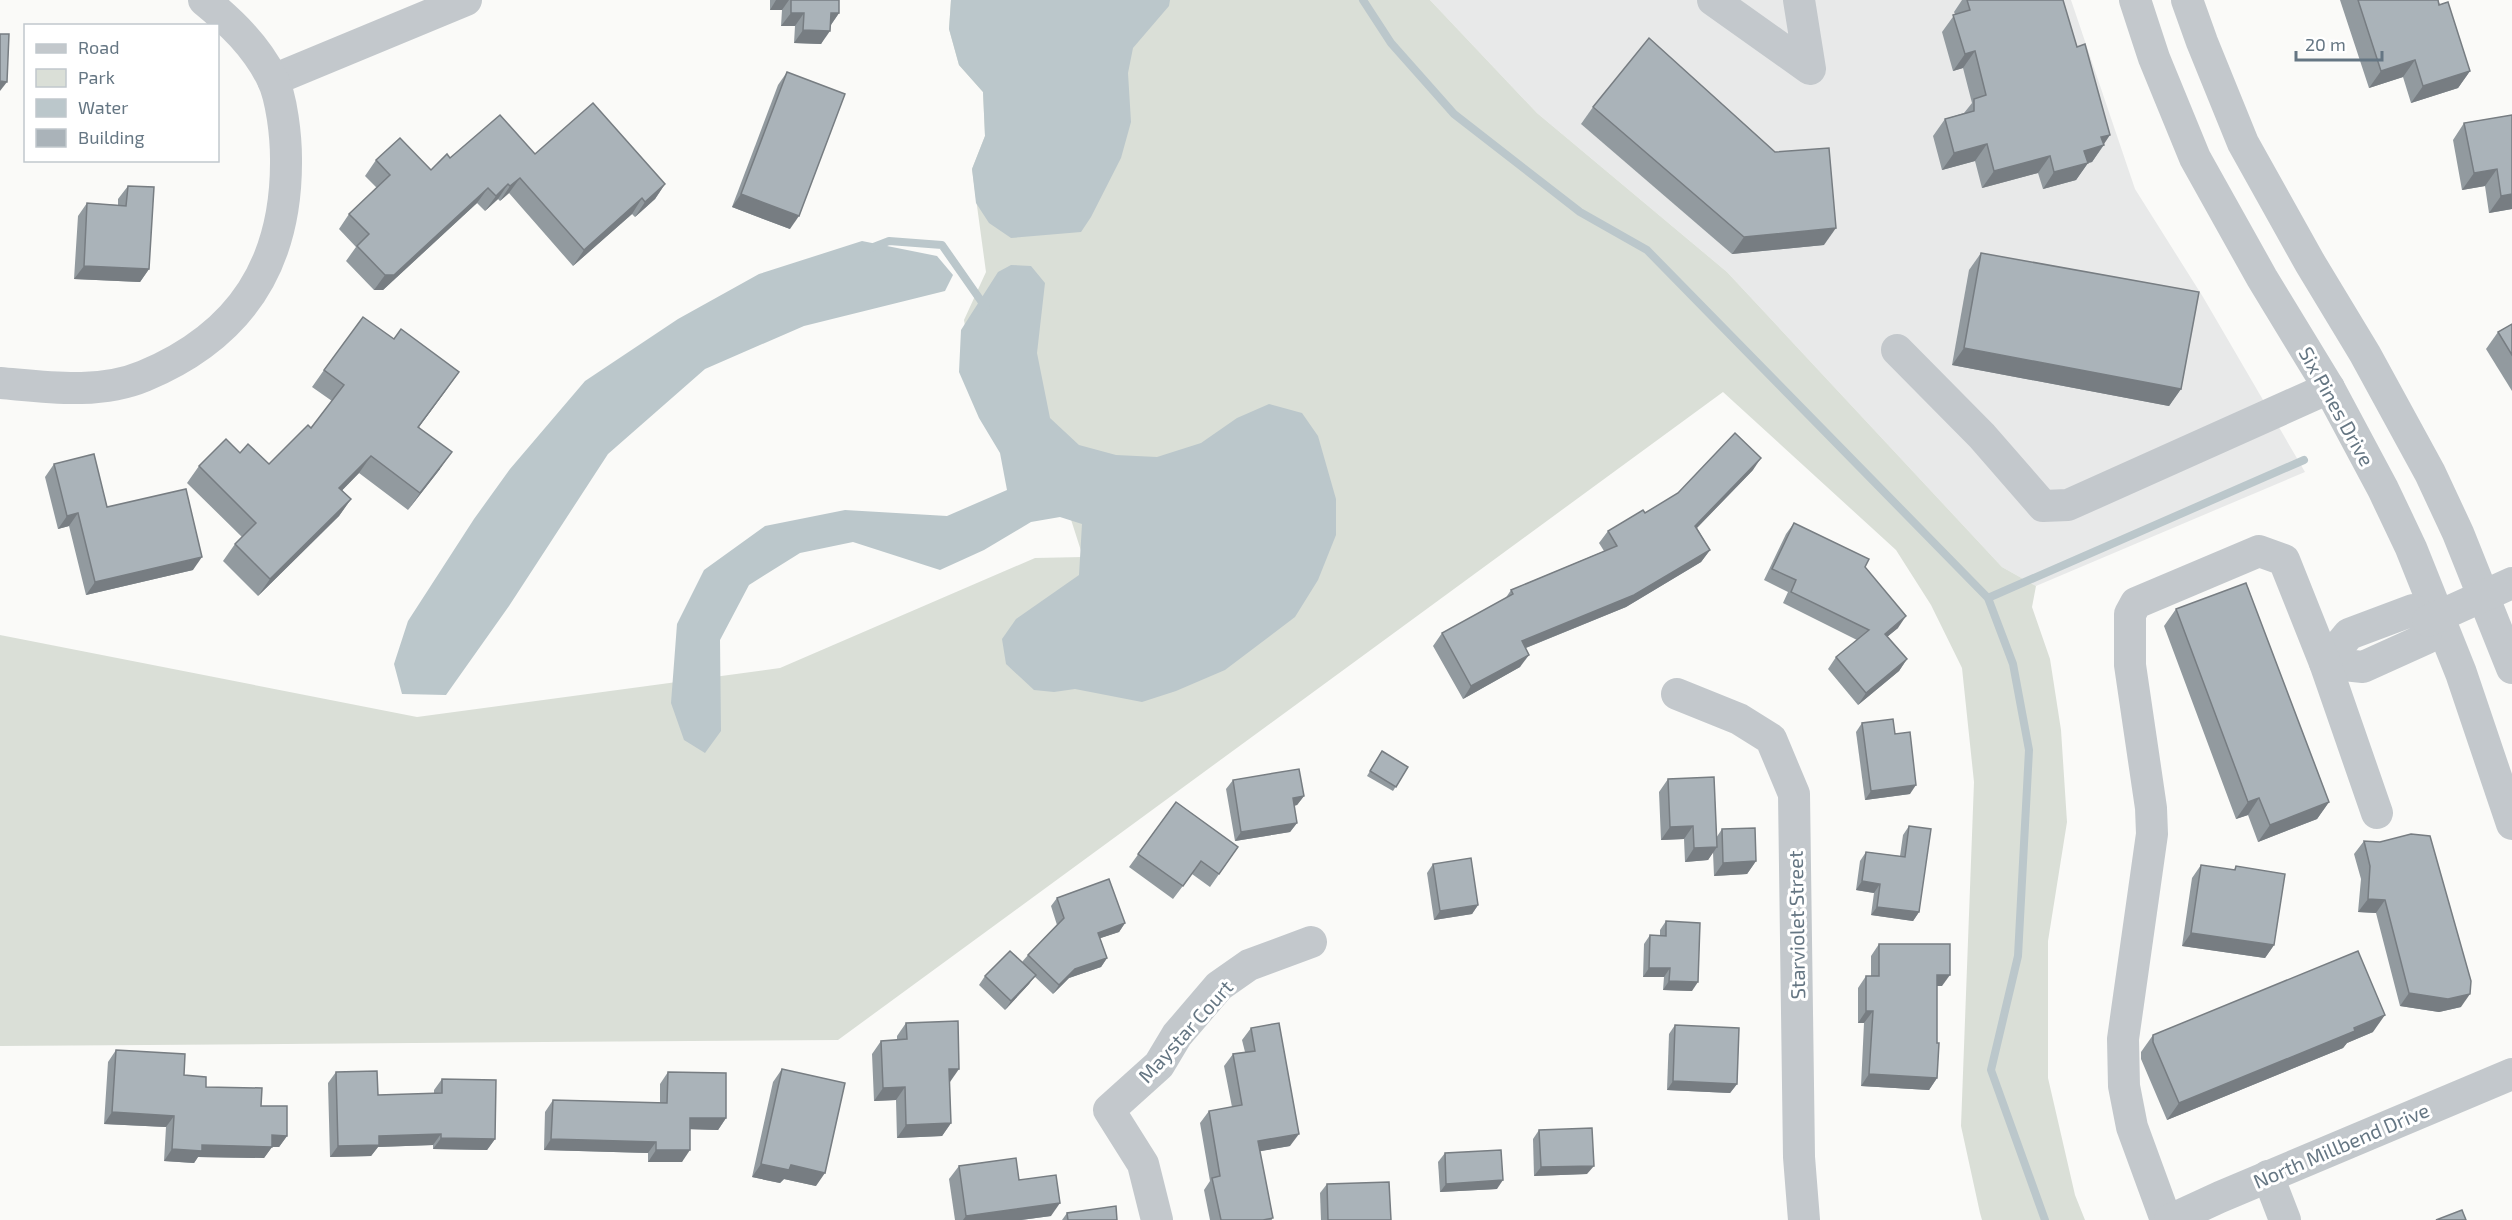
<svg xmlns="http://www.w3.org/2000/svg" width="2512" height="1220" font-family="'Exo 2',sans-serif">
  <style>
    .built { fill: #e8e9e9 }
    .green { fill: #dadfd7 }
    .water { fill: #bbc7cb }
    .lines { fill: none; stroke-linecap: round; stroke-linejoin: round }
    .stream { stroke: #bbc7cb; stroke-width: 8 }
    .minor { stroke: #c3c8cc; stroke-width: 32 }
    .wall { fill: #929a9f }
    .shaded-wall { fill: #777d82 }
    .building { fill: #aab3b9; stroke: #777d82; stroke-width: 1.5 }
    .labels { text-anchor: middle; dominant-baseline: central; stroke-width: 6; stroke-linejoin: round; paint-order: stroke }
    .street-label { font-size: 20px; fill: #657683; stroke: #fff }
  </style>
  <rect width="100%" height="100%" fill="#fafaf8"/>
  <!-- built -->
  <polygon class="built" points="1430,0 2071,0 2135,189 2203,297 2305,472 2036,586 2002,567 1727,272 1537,113"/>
  <!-- green -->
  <polygon class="green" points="951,0 1430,0 1537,113 1727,272 2002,567 2036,586 2032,607 2050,659 2061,730 2067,822 2048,941 2048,1078 2075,1195 2085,1220 1982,1220 1980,1213 1961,1126 1974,782 1962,668 1931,605 1896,550 1723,392 838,1040 0,1046 0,635 417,717 780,668 1035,558 1083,557 1066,504 973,377 964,320 986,272 972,169 985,136 983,92 959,65 949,29"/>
  <!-- water -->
  <g class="water">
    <polygon points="951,0 1170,0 1169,6 1133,48 1128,73 1131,122 1121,158 1091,217 1081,232 1011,238 989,223 976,203 972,169 985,136 983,92 959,65 949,29"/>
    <polygon points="862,241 937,256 953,275 945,291 804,326 705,369 608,454 509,606 446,695 402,694 394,664 408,621 474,519 510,469 585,381 678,319 759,274"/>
    <polygon points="1011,265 1031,266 1045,283 1037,353 1050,418 1079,445 1116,455 1157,457 1201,443 1237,418 1269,404 1302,413 1318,436 1336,499 1336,535 1318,580 1295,617 1225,670 1176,691 1142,702 1075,689 1054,692 1034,690 1006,664 1002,639 1016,619 1079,575 1082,524 1060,517 1031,522 984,550 940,570 853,542 800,553 749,585 720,640 721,731 705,753 684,740 671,703 677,624 704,570 765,526 845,510 947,516 1007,490 1000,453 979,418 959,372 961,330 998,272"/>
  </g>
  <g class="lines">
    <!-- stream -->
    <g class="stream">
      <polyline points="1363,0 1391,43 1454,114 1580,212 1647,250 1988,598 2013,664 2029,750 2018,956 1991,1070 2045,1220"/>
      <polyline points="871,248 889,241 942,245 986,308"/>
      <polyline points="1988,598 2304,460"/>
    </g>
    <!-- minor -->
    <g class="minor">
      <polyline points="1713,0 1810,69 1799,0"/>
      <polyline points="2135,0 2154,58 2195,158 2262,278 2329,388 2383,489 2411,548 2461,673 2512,824"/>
      <polyline points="2187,0 2202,42 2243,143 2310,263 2365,354 2430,473 2458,533 2512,668"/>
      <polyline points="273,80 466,0"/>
      <polyline points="1897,350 1982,436 2043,506 2068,505 2329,388"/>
      <path d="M 0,383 C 47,387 99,395 144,376 C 242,335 287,263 286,159 C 286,137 282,98 272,78 C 256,46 231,22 204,0"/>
      <polygon points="2413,610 2428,621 2425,639 2363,667 2325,663 2349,634"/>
      <polyline points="2428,621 2512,583"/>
      <polyline points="1677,694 1739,719 1771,739 1794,794 1799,1157 1804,1220"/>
      <polyline points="2268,1176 2285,1220"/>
      <polyline points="1157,1220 1143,1164 1109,1110 1159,1065 1177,1035 1219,986 1249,965 1311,942"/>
      <polyline points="2166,1220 2132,1127 2124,1086 2123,1039 2152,834 2151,808 2130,665 2130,614 2136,603 2259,551 2284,560 2325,663 2377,813"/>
      <polyline points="2170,1220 2220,1197 2512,1074"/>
    </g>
  </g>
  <!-- wall -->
  <g class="wall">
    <polygon points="770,0 839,0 839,13 831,25 821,44 794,43 795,26 781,26 782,10 770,10"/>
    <polygon points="1962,0 2063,0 2104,145 2092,162 2088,163 2076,180 2043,189 2038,173 1982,188 1975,161 1942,170 1933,136 1945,119 1964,113 1972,103 1963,68 1953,71 1942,32 1955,14 1954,12"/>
    <polygon points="2340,0 2438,0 2470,71 2458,88 2411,103 2403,77 2369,88"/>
    <polygon points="787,72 790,229 732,207 778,85"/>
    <polygon points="1593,107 1824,245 1732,254 1581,124"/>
    <polygon points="2512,115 2512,209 2489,213 2485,186 2462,190 2453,140 2464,123"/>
    <polygon points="535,154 665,184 655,199 635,217 632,214 573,266 509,193 500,201 498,199 485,211 477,203 383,290 374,290 346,261 356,247 339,229 349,214 377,188 365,176 376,160 431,170 450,158"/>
    <polygon points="128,186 149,269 140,282 74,279 78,216 87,203 118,205 118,199"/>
    <polygon points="1981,253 2181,389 2169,406 1952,365 1969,270"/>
    <polygon points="2512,324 2512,391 2486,349 2498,332"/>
    <polygon points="324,370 447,389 419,427 440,469 408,510 359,473 342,490 351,499 339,516 258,596 223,561 235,544 242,537 187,483 199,466 240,453 269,464 311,428 332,401 312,387"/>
    <polygon points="54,464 107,507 193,570 86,595 69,526 58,529 45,477"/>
    <polygon points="1753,470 1697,528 1710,550 1701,562 1626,607 1526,648 1520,667 1463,699 1433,646 1442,633 1505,599 1511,590 1604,551 1599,543 1608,531 1645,513"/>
    <polygon points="1794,523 1865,567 1898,628 1887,637 1907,659 1899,671 1858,705 1828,669 1836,657 1857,640 1783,603 1788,592 1764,580 1786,534"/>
    <polygon points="2176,609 2329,802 2317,819 2258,842 2248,815 2236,819 2164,626"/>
    <polygon points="1862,723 1895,734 1910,794 1865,800 1856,732"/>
    <polygon points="1382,751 1408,767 1393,791 1367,776"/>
    <polygon points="1668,779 1716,838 1722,829 1756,861 1747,874 1714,876 1713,852 1708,860 1685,862 1684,839 1661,840 1659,792"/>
    <polygon points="1233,780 1304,796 1297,805 1294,806 1297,823 1290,832 1235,841 1226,789"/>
    <polygon points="1176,802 1238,847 1210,887 1192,874 1173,899 1129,867"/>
    <polygon points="1909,826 1919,912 1913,921 1871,915 1874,893 1856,890 1860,861 1866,852 1900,856 1903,835"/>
    <polygon points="2364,841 2461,1007 2439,1012 2400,1006 2376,913 2358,912 2361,879 2354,854"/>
    <polygon points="1433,864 1478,905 1472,914 1434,920 1427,873"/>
    <polygon points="2201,865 2234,870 2236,866 2274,945 2265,958 2182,946 2192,878"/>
    <polygon points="1057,898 1125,923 1119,932 1100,938 1107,958 1101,967 1069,978 1053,994 1034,976 1029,984 1005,1010 979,985 985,976 1022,962 1028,955 1057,925 1051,906"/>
    <polygon points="1666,921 1692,991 1663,990 1664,977 1643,977 1644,944 1650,935 1660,936 1660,930"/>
    <polygon points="1879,944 1942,986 1937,986 1937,1078 1929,1090 1861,1086 1864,1023 1858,1023 1858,988 1866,976 1871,976 1871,956"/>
    <polygon points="906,1023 950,1082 949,1082 951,1123 942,1136 897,1138 896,1100 874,1101 872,1054 881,1041 897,1040 897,1036"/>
    <polygon points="1675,1025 1737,1084 1730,1093 1667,1090 1669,1034"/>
    <polygon points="1251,1028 1290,1146 1260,1151 1272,1220 1210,1220 1204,1190 1210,1181 1200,1123 1209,1111 1232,1107 1224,1066 1233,1054 1245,1052 1242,1040"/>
    <polygon points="2373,1032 2347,1043 2343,1048 2167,1120 2141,1059 2141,1052 2153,1035"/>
    <polygon points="116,1050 184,1075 206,1087 261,1106 287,1136 279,1147 272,1147 264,1158 198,1157 194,1163 164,1161 166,1127 104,1124 108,1062"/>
    <polygon points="782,1069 816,1186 784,1179 780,1183 752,1177 773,1082"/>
    <polygon points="336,1072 378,1095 434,1094 434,1090 442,1079 495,1139 487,1150 433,1149 433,1145 378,1147 371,1156 330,1157 328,1083"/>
    <polygon points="668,1072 726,1118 718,1130 690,1129 682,1162 648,1162 648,1153 544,1150 545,1112 553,1100 660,1103 660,1084"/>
    <polygon points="1539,1130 1587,1174 1534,1176 1533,1139"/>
    <polygon points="1445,1153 1497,1189 1440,1192 1438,1162"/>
    <polygon points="959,1166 1019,1180 1051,1216 1021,1220 955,1220 949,1179"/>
    <polygon points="1327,1184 1391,1220 1321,1220 1320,1193"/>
    <polygon points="1067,1213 1117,1220 1062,1220"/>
  </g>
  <!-- shaded-wall -->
  <g class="shaded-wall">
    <polygon points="776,0 789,0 782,10 770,10"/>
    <polygon points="791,13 804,13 795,26 781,26"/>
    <polygon points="831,13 839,13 830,26"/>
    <polygon points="803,30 830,31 821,44 794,43"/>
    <polygon points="1975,51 1963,68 1953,71 1965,54"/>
    <polygon points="2415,60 2403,77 2369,88 2381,71"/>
    <polygon points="2470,71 2458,88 2411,103 2423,86"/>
    <polygon points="0,81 7,82 0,91"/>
    <polygon points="2110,135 2092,162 2088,163 2076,180 2043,189 2054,172 2101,137"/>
    <polygon points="1987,144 1975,161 1942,170 1954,153"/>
    <polygon points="2050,156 2038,173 1982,188 1994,171"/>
    <polygon points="2497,169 2485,186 2462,190 2474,173"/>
    <polygon points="520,178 509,193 500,201 510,186"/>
    <polygon points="508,184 498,199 485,211 496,196"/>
    <polygon points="665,184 655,199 635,217 645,202"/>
    <polygon points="488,188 477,203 383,290 374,290 385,275"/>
    <polygon points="741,194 799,216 790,229 732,207"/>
    <polygon points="2512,194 2512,209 2489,213 2501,196"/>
    <polygon points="642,198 632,214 573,266 584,250"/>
    <polygon points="1836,228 1824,245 1732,254 1744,237"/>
    <polygon points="84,266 149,269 140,282 74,279"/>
    <polygon points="1964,348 2181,389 2169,406 1952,365"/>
    <polygon points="459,372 447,389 406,444 418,427"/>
    <polygon points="452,452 440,469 408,510 420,493"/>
    <polygon points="371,456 359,473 328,505 339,488"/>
    <polygon points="1761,458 1753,470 1687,538 1695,526"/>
    <polygon points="351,499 339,516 258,596 270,579"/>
    <polygon points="78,513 69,526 58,529 67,516"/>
    <polygon points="1710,550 1701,562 1626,607 1513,653 1522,641"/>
    <polygon points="202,557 193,570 86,595 95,582"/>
    <polygon points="1906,616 1898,628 1877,645 1885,634"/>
    <polygon points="1529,655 1520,667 1463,699 1471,686"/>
    <polygon points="1907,659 1899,671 1858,705 1866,693"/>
    <polygon points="1916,785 1910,794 1865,800 1871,791"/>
    <polygon points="1304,796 1297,805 1287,807 1293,798"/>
    <polygon points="2259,798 2248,815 2236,819 2248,802"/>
    <polygon points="2329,802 2317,819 2258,842 2270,825"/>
    <polygon points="1297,823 1290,832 1235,841 1241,832"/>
    <polygon points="1693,826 1684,839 1661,840 1670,827"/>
    <polygon points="1717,847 1708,860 1685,862 1694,848"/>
    <polygon points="1756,861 1747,874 1714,876 1723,863"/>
    <polygon points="1862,881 1880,884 1874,893 1856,890"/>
    <polygon points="2368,899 2385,900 2376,913 2358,912"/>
    <polygon points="1478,905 1472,914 1434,920 1440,911"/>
    <polygon points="1877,907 1919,912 1913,921 1871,915"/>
    <polygon points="1125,923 1119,932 1092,941 1098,933"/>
    <polygon points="2191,933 2274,945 2265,958 2182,946"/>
    <polygon points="1107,958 1101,967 1069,978 1053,994 1059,985 1075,969"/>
    <polygon points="1649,968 1670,968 1664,977 1643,977"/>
    <polygon points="1036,975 1029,984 1005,1010 1011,1001"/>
    <polygon points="1937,975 1950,975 1942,986 1928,986"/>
    <polygon points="1669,981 1698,982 1692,991 1663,990"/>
    <polygon points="2409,993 2470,994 2461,1007 2439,1012 2400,1006"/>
    <polygon points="1866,1011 1873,1011 1864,1023 1858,1023"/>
    <polygon points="2385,1015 2373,1032 2347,1043 2343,1048 2167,1120 2179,1103"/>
    <polygon points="949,1069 959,1069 950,1082 940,1082"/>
    <polygon points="1869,1074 1937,1078 1929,1090 1861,1086"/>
    <polygon points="1673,1081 1737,1084 1730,1093 1667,1090"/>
    <polygon points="905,1087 896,1100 874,1101 883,1088"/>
    <polygon points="112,1112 174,1116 166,1127 104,1124"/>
    <polygon points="690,1118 726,1118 718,1130 682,1129"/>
    <polygon points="951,1123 942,1136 897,1138 906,1125"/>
    <polygon points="441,1134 433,1145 378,1147 371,1156 330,1157 338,1146 379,1136"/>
    <polygon points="1299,1134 1290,1146 1250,1153 1258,1141"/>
    <polygon points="272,1135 287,1136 279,1147 272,1147 264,1158 198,1157 194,1163 164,1161 172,1149"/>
    <polygon points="441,1138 495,1139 487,1150 433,1149"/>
    <polygon points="551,1139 656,1142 648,1153 544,1150"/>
    <polygon points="656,1150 690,1150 682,1162 648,1162"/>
    <polygon points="761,1164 791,1165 825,1173 816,1186 784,1179 780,1183 752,1177"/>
    <polygon points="1594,1166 1587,1174 1534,1176 1541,1167"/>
    <polygon points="1503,1180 1497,1189 1440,1192 1446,1184"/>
    <polygon points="1060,1203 1051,1216 1021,1220 963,1220 966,1216"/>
  </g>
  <!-- building -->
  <g class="building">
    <polygon points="791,0 839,0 839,13 831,13 830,31 803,30 804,13 791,13"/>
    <polygon points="1967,0 2063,0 2077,47 2085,44 2110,135 2101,137 2104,145 2084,151 2088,163 2054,172 2050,156 1994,171 1987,144 1954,153 1945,119 1974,111 1974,99 1986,95 1975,51 1965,54 1953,15 1970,10"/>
    <polygon points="2358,0 2438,0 2439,5 2448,2 2470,71 2423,86 2415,60 2381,71"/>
    <polygon points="0,34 9,34 7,82 0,81"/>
    <polygon points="1649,38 1775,152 1829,148 1836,228 1744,237 1593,107"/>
    <polygon points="787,72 845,94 799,216 741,194"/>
    <polygon points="593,103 665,184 645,202 642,198 584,250 520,178 510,186 508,184 496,196 488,188 394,275 385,275 357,246 369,234 349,214 390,175 376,160 400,138 431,170 447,154 450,158 500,115 535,154"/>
    <polygon points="2512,115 2512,194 2501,196 2497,169 2474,173 2464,123"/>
    <polygon points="128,186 154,187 149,269 84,266 87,203 126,206"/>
    <polygon points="1981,253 2199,292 2181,389 1964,348"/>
    <polygon points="363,317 394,339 401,329 459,372 418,427 452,452 420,493 371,456 339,488 351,499 270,579 235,544 256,523 199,466 226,439 240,453 248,444 269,464 308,425 311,428 344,385 324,370"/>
    <polygon points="2512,324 2512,355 2498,332"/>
    <polygon points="1735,433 1761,458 1695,526 1710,550 1634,595 1522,641 1529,655 1471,686 1442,633 1513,594 1511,590 1617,546 1608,531 1643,510 1645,513 1678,493"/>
    <polygon points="94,454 107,507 186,489 202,557 95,582 78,513 67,516 54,464"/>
    <polygon points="1794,523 1869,559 1865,567 1906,616 1885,634 1907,659 1866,693 1836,657 1869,630 1791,592 1796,580 1772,569"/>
    <polygon points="2246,583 2329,802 2270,825 2259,798 2248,802 2176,609"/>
    <polygon points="1893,719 1895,734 1910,732 1916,785 1871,791 1862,723"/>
    <polygon points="1382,751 1408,767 1396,787 1370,771"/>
    <polygon points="1299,769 1304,796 1293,798 1297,823 1241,832 1233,780"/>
    <polygon points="1714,777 1717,847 1694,848 1693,826 1670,827 1668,779"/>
    <polygon points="1176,802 1238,847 1219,874 1201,861 1183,886 1138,854"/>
    <polygon points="1909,826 1931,829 1919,912 1877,907 1880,884 1862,881 1866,852 1905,857"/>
    <polygon points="1755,828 1756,861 1723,863 1722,829"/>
    <polygon points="2411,834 2430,836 2471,981 2470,994 2448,999 2409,993 2385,900 2368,899 2370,866 2364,841 2380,842"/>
    <polygon points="1471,858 1478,905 1440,911 1433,864"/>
    <polygon points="2201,865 2235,870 2236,866 2285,874 2274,945 2191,933"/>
    <polygon points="1109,879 1125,923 1098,933 1107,958 1075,969 1059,985 1028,955 1064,918 1057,898"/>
    <polygon points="1666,921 1700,923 1698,982 1669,981 1670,968 1649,968 1650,935 1666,936"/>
    <polygon points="1879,944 1950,944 1950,975 1937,975 1937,1043 1939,1043 1937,1078 1869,1074 1873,1011 1866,1011 1866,976 1879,976"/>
    <polygon points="1010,951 1036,975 1011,1001 985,976"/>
    <polygon points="2358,951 2385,1015 2354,1028 2355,1031 2179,1103 2153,1042 2153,1035"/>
    <polygon points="958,1021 959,1069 949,1069 951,1123 906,1125 905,1087 883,1088 881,1041 907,1039 906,1023"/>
    <polygon points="1279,1023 1299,1134 1258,1141 1273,1218 1263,1220 1221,1220 1212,1178 1220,1176 1209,1111 1242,1105 1233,1054 1255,1051 1251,1028"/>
    <polygon points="1675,1025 1739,1028 1737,1084 1673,1081"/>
    <polygon points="116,1050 185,1054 184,1075 206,1077 206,1087 262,1088 261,1106 287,1106 287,1136 272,1135 272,1147 202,1145 202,1151 172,1149 174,1116 112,1112"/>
    <polygon points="782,1069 845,1083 825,1173 791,1165 789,1170 761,1164"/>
    <polygon points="377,1071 378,1095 442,1093 442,1079 496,1080 495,1139 441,1138 441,1134 379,1136 379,1145 338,1146 336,1072"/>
    <polygon points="668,1072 726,1073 726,1118 690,1118 690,1150 656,1150 656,1142 551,1139 553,1100 667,1103"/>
    <polygon points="1592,1128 1594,1166 1541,1167 1539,1130"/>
    <polygon points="1501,1150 1503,1180 1446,1184 1445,1153"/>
    <polygon points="1016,1158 1019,1180 1056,1175 1060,1203 966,1216 959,1166"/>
    <polygon points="1389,1182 1391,1220 1328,1220 1327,1184"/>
    <polygon points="1116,1206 1117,1220 1068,1220 1067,1213"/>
    <polygon points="2462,1210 2466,1220 2436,1220"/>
  </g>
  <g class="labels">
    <!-- street labels -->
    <g class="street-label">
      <text transform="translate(2337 406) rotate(61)">Six Pines Drive</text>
      <text transform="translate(1796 925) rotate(-91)">Starviolet Street</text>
      <text transform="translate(1185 1031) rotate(-48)">Maystar Court</text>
      <text transform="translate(2341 1145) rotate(-23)">North Millbend Drive</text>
    </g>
  </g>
  <!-- legend -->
  <rect x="24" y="24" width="195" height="138" fill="#ffffff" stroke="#c1c8cd" stroke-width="1.5"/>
  <rect x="36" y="44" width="30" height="9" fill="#c3c8cc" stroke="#c1c8cd" stroke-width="1.5"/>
  <text x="78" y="54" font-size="18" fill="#657683">Road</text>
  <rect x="36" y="69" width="30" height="18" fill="#dadfd7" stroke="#c1c8cd" stroke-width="1.5"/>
  <text x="78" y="84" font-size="18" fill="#657683">Park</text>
  <rect x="36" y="99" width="30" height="18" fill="#bbc7cb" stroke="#c1c8cd" stroke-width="1.5"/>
  <text x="78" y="114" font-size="18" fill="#657683">Water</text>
  <rect x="36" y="129" width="30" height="18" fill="#aab3b9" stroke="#c1c8cd" stroke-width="1.5"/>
  <text x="78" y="144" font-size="18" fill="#657683">Building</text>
  <!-- scale -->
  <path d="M2296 51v9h86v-9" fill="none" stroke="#657683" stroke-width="3"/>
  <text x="2305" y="51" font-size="18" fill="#657683" stroke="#ffffff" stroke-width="4.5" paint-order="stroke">20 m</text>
</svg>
